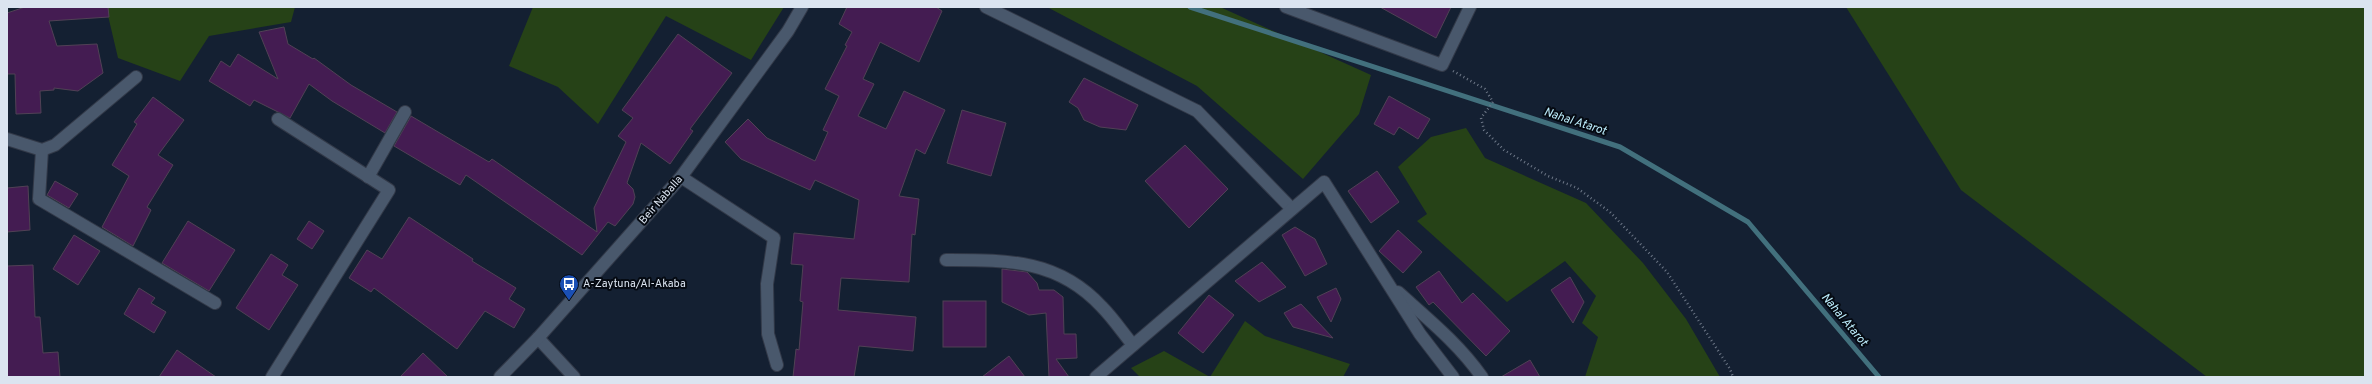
<svg xmlns="http://www.w3.org/2000/svg" width="2372" height="384" font-family="Overpass,sans-serif">
  <style>
    .green { fill: #264217 }
    .lines { fill: none; stroke-linecap: round; stroke-linejoin: round }
    .stream { stroke: #42707d; stroke-width: 5 }
    .building { fill: #441c52; stroke: #504155 }
    .minor-casing { stroke: #323948; stroke-width: 14 }
    .path { stroke: #6d7787; stroke-width: 2.5; stroke-dasharray: 1 3; stroke-linecap: butt }
    .minor { stroke: #49586c; stroke-width: 12 }
    .labels { text-anchor: middle; dominant-baseline: central; stroke-width: 4; stroke-linejoin: round; paint-order: stroke }
    .street-label { font-size: 11px; fill: #dbe4f0; stroke: #050a12 }
    .poi-label { font-size: 11px; fill: #dbe4f0; stroke: #050a12; text-anchor: start }
    .water-label { font-size: 12px; font-style: italic; fill: #bdedfc; stroke: #050a12 }
  </style>
  <rect width="100%" height="100%" fill="#142032"/>
  <!-- green -->
  <g class="green">
    <polygon points="106,7 295,7 291,22 209,36 180,81 118,58"/>
    <polygon points="533,7 784,7 751,60 666,16 598,124 558,87 509,66"/>
    <polygon points="1047,7 1220,7 1371,75 1359,114 1303,179 1197,86"/>
    <polygon points="1846,7 2365,7 2365,377 2207,377 1961,190"/>
    <polygon points="1466,128 1485,158 1586,203 1643,263 1686,319 1720,377 1585,377 1598,337 1582,323 1596,296 1565,261 1507,302 1417,221 1427,214 1398,167 1431,137"/>
    <polygon points="1245,321 1265,336 1350,364 1343,377 1140,377 1131,368 1164,351 1210,377"/>
  </g>
  <g class="lines">
    <!-- stream -->
    <polyline class="stream" points="1190,7 1620,147 1748,222 1879,377"/>
  </g>
  <!-- building -->
  <g class="building">
    <polygon points="25,7 108,7 109,17 49,21 57,46 97,44 103,73 78,91 54,88 54,90 40,91 41,113 16,114 15,74 7,74 7,13"/>
    <polygon points="847,7 936,7 942,11 919,62 880,42 863,79 874,84 858,116 886,129 904,91 945,110 925,154 916,149 899,196 919,199 915,235 912,234 909,282 841,278 838,310 916,317 913,351 859,346 854,377 793,377 796,349 799,350 803,302 800,301 803,265 791,264 794,233 854,239 859,200 815,180 810,190 741,159 725,142 748,119 767,138 815,161 828,132 823,130 839,96 825,89 847,46 845,45 852,32 839,24"/>
    <polygon points="1380,7 1451,7 1436,38"/>
    <polygon points="284,27 288,44 313,59 314,58 351,85 397,112 385,133 332,101 309,84 290,118 254,100 250,106 209,81 221,61 230,67 238,54 278,79 259,32"/>
    <polygon points="678,34 732,73 690,129 693,131 670,164 641,143 627,183 633,189 635,197 633,204 615,226 608,222 582,255 466,175 460,185 394,146 411,116 489,162 492,159 597,232 594,208 626,142 618,136 633,118 622,110"/>
    <polygon points="1084,78 1138,105 1126,130 1100,127 1084,120 1078,108 1069,102"/>
    <polygon points="1389,96 1430,119 1418,139 1399,127 1394,135 1374,124"/>
    <polygon points="153,97 184,120 158,155 173,165 147,207 151,210 133,246 102,227 129,176 112,165 137,124 134,122"/>
    <polygon points="962,110 1006,123 991,176 947,163"/>
    <polygon points="1185,145 1228,189 1189,228 1145,181"/>
    <polygon points="1377,171 1399,202 1371,223 1348,191"/>
    <polygon points="55,181 78,194 69,208 47,195"/>
    <polygon points="28,186 30,230 7,232 7,188"/>
    <polygon points="409,217 473,259 472,261 516,288 509,299 525,309 514,328 485,311 457,349 374,288 371,292 349,278 367,250 382,259"/>
    <polygon points="188,221 235,250 209,291 162,263"/>
    <polygon points="309,221 324,231 312,249 297,239"/>
    <polygon points="1295,227 1315,239 1327,264 1305,276 1282,235"/>
    <polygon points="1398,230 1422,252 1403,273 1379,251"/>
    <polygon points="74,235 100,251 78,285 53,269"/>
    <polygon points="271,254 288,265 282,275 298,285 269,330 236,308"/>
    <polygon points="1262,262 1286,287 1259,302 1235,281"/>
    <polygon points="33,265 35,317 40,317 43,353 58,352 60,377 7,377 7,266"/>
    <polygon points="1002,269 1027,272 1037,283 1039,290 1054,290 1063,297 1064,334 1076,334 1077,358 1056,359 1069,377 1049,377 1046,313 1029,315 1002,302"/>
    <polygon points="1439,271 1462,303 1473,293 1510,331 1486,356 1433,302 1429,305 1416,287"/>
    <polygon points="1570,277 1584,302 1573,323 1551,290"/>
    <polygon points="139,288 155,298 151,303 166,312 154,333 124,314"/>
    <polygon points="1336,288 1341,299 1331,322 1317,297"/>
    <polygon points="1209,295 1234,315 1203,353 1178,333"/>
    <rect x="943" y="301" width="43" height="46"/>
    <polygon points="1301,304 1333,338 1293,327 1284,313"/>
    <polygon points="177,350 216,377 159,377"/>
    <polygon points="423,353 448,377 400,377"/>
    <polygon points="1009,356 1025,377 982,377"/>
    <polygon points="1530,360 1540,377 1501,377"/>
  </g>
  <g class="lines">
    <!-- minor casing -->
    <g class="minor-casing">
      <g id="minor">
        <polyline points="986,7 1197,111 1292,209"/>
        <polyline points="1286,7 1442,65 1470,7"/>
        <polyline points="7,139 42,150 55,145 136,77"/>
        <polyline points="42,150 39,199 215,303"/>
        <polyline points="368,177 405,112"/>
        <polyline points="681,177 774,238 767,284 768,334 777,365"/>
        <path d="M 946,260 C 1007,260 1058,259 1102,307 C 1113,318 1123,333 1133,345"/>
        <path d="M 1398,292 C 1428,319 1459,344 1482,377"/>
        <polyline points="538,338 574,377"/>
        <polyline points="272,377 389,190 278,119"/>
        <polyline points="500,377 538,338 681,177 788,31 802,7"/>
        <polyline points="1096,377 1324,182 1420,334 1453,377"/>
      </g>
    </g>
    <!-- path -->
    <polyline class="path" points="1453,71 1485,89 1493,102 1481,118 1484,130 1504,150 1548,176 1577,188 1610,212 1667,272 1730,369 1733,377"/>
    <!-- minor -->
    <use href="#minor" class="minor"/>
  </g>
  <!-- icons -->
  <defs>
    <g id="bus-pin" transform="scale(1)"><path d="M0 17L-7.5 6A9.5 9.5 0 1 1 7.5 6Z" fill="#1a4fb4" stroke="#050a12"/><path d="M-5-6H5V4H4V6H2V4H-2V6H-4V4H-5ZM-3.5-4V0h7V-4ZM-3.5 1.2v1.5H-2V1.2ZM2 1.2v1.5H3.5V1.2Z" fill="#fff"/></g>
  </defs>
  <g fill-rule="evenodd">
    <use href="#bus-pin" x="569" y="284"/>
  </g>
  <g class="labels">
    <!-- street labels -->
    <g class="street-label">
      <text transform="translate(661 200) rotate(-49)">Beir Naballa</text>
    </g>
    <!-- poi labels -->
    <g class="poi-label">
      <text x="583" y="284">A-Zaytuna/Al-Akaba</text>
    </g>
    <!-- water labels -->
    <g class="water-label">
      <text transform="translate(1575 122) rotate(18)">Nahal Atarot</text>
      <text transform="translate(1844 320) rotate(50)">Nahal Atarot</text>
    </g>
  </g>
  <!-- border -->
  <rect width="2372" height="384" fill="none" stroke="#dbe4f0" stroke-width="16"/>
</svg>
